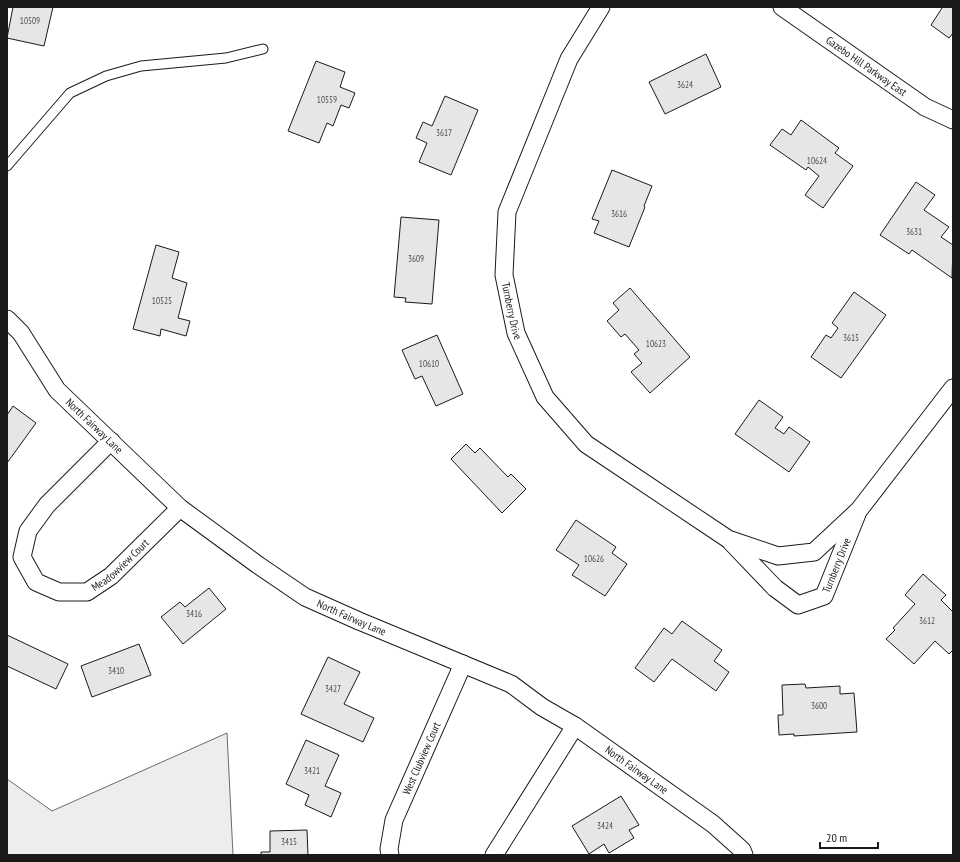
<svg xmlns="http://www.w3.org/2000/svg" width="960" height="862" font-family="'PT Sans Narrow',sans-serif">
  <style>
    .built { fill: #ededed; stroke: #6a6a6a }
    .building { fill: #e6e6e6; stroke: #1a1a1a }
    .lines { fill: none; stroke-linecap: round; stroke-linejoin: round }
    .lane-casing { stroke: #1a1a1a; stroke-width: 11 }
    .street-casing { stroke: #1a1a1a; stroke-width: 19 }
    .lane { stroke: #fff; stroke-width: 9 }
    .street { stroke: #fff; stroke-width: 17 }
    .labels { text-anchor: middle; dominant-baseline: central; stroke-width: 3; stroke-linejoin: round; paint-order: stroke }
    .number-label { font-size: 9px; fill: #4d4d4d }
    .street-label { font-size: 11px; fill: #1a1a1a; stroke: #fff }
  </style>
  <rect width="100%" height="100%" fill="#fff"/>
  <!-- built -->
  <polygon class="built" points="227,733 233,855 7,855 7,779 52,811"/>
  <!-- building -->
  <g class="building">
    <polygon points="13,7 53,7 44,46 7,38"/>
    <polygon points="940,7 953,7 953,33 949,38 931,25 942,8"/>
    <polygon points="706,54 721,87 665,114 649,82"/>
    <polygon points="316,61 345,72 340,87 355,93 349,108 341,105 333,126 327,123 319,143 288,131"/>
    <polygon points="445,96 478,110 451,175 419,162 427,143 416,138 423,122 432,126"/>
    <polygon points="801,120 839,148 835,153 853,166 823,208 805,195 819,176 808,167 806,170 770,145 782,129 791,135"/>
    <polygon points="612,170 652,186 644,206 645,207 629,247 594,233 599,221 592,219"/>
    <polygon points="916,182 935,195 924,210 949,227 941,237 953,245 952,278 912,250 909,254 880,235"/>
    <polygon points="401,217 439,220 432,304 405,302 406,298 394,297"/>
    <polygon points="156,245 179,252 172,278 187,283 178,318 190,321 186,336 161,329 160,336 133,329"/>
    <polygon points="630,288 690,357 650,393 631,372 642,363 634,354 639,350 625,334 621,337 607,321 619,310 613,303"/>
    <polygon points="854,292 886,315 841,378 811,357 826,335 831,338 838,328 832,323"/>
    <polygon points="437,335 463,394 436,406 422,376 415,379 402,350"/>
    <polygon points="759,400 783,417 775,428 784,434 789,427 810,442 789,472 735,434"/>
    <polygon points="13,406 36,423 7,463 7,415"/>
    <polygon points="466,444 475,453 480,448 508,477 511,474 526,489 502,513 451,459"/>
    <polygon points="576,520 616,547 612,553 627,564 605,596 572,575 579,565 556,550"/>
    <polygon points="923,574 946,595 941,600 953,612 953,650 949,654 935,641 914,664 886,639 895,630 893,628 915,604 905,595"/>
    <polygon points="209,588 226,609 183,644 161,617 180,602 185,607"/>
    <polygon points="682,621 722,650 714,661 729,672 716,691 672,659 654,682 635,668 664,628 672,634"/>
    <polygon points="7,635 68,664 56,689 7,666"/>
    <polygon points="139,644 151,675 92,697 81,666"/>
    <polygon points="328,657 360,672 344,704 374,718 363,742 301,714"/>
    <polygon points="805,684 806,688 840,686 840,694 854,693 857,732 794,736 794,734 779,735 778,715 783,715 782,685"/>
    <polygon points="306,740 339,755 325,786 341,793 331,817 305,805 309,795 286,784"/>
    <polygon points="621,796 639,825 629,830 634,838 609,853 604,844 589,854 572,826"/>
    <polygon points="307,830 308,855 261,855 261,852 270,852 270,831"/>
  </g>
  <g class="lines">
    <!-- lane casing -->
    <g class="lane-casing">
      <polyline id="lane" points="7,166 70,93 106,76 141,66 226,58 263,49"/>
    </g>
    <!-- street casing -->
    <g class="street-casing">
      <g id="street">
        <path id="s1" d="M 601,7 L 569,59 L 507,212 L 504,275 L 516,333 L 545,397 L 586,444 L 728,539 L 778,556 L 814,552 L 859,510 L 953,388"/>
        <path id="s2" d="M 782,7 L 925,107 L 953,120"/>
        <path id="s3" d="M 7,319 L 21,333 L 57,390 L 180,508 L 258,565 L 305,597 L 359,621 L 511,684 L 542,707 L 575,726 L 713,824 L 742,850 L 744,855"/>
        <path id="s4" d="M 111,441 L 47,505 L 28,531 L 22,557 L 36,582 L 59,592 L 87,592 L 111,576 L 180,508"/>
        <path id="s5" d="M 731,542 L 775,588 L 798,605 L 824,596 L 857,514"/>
        <path id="s6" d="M 390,855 L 389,849 L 394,820 L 463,664"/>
        <polyline points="494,855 575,726"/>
      </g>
    </g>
    <!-- lane -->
    <use href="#lane" class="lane"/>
    <!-- street -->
    <use href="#street" class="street"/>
  </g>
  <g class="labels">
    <!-- number labels -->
    <g class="number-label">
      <text x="30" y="20">10509</text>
      <text x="685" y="84">3624</text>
      <text x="327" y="99">10559</text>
      <text x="444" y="132">3617</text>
      <text x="817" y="160">10624</text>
      <text x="619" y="213">3616</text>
      <text x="914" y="231">3631</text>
      <text x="416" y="258">3609</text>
      <text x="162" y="300">10525</text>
      <text x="851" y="337">3615</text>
      <text x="656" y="343">10623</text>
      <text x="429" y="363">10610</text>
      <text x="594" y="558">10626</text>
      <text x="194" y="613">3416</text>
      <text x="927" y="620">3612</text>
      <text x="116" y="670">3410</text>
      <text x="333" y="688">3427</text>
      <text x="819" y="705">3600</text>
      <text x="312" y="770">3421</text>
      <text x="605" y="825">3424</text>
      <text x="289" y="841">3415</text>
    </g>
    <!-- street labels -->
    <g class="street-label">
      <text stroke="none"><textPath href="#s2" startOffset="103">Gazebo Hill Parkway East</textPath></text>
      <text stroke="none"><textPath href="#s1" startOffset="326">Turnberry Drive</textPath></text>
      <text stroke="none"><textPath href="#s3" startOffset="139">North Fairway Lane</textPath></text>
      <text stroke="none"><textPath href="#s4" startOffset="274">Meadowview Court</textPath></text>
      <text stroke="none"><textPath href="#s5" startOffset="153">Turnberry Drive</textPath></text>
      <text stroke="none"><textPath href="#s3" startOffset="462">North Fairway Lane</textPath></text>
      <text stroke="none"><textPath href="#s6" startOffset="103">West Clubview Court</textPath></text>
      <text stroke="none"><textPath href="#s3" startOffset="787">North Fairway Lane</textPath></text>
    </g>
  </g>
  <!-- border -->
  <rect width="960" height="862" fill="none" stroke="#1a1a1a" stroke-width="16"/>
  <!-- scale -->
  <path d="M820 842v6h58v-6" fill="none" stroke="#1a1a1a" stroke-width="2"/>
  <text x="826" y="842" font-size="12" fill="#1a1a1a" stroke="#ffffff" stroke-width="3" paint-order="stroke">20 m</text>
</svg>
